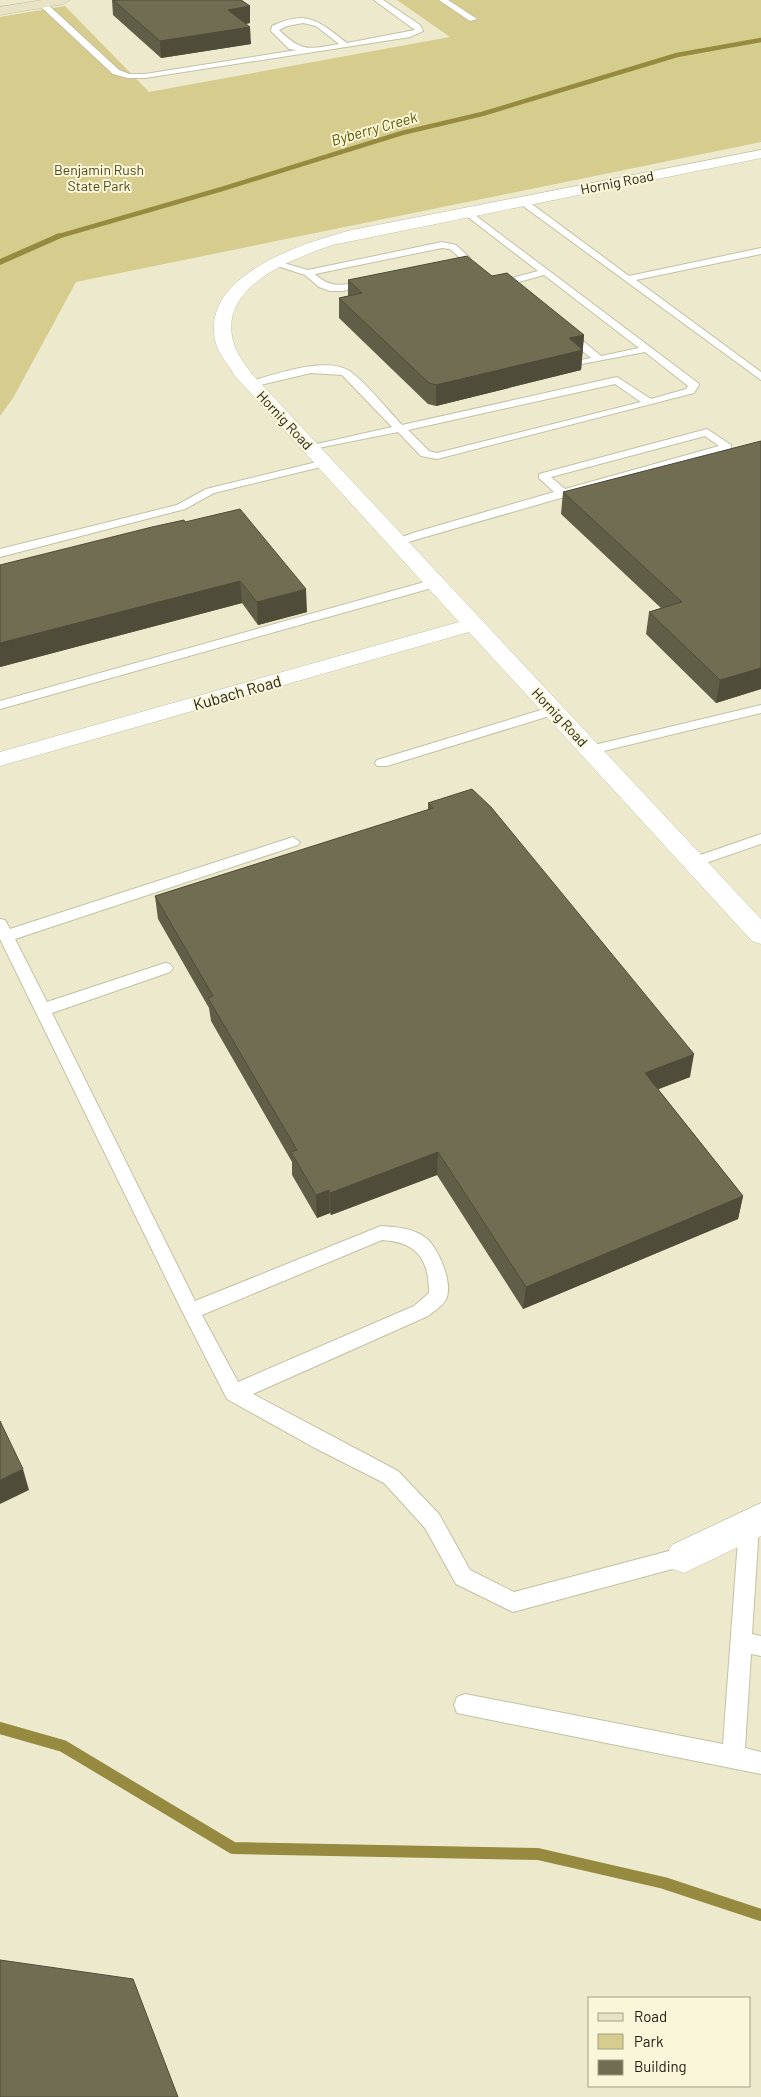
<svg xmlns="http://www.w3.org/2000/svg" width="761" height="2097" font-family="Barlow,sans-serif">
  <style>
    .green { fill: #d5cc8d }
    .lines { fill: none; stroke-linecap: round; stroke-linejoin: round }
    .stream-far2 { stroke: #958a3f; stroke-width: 4.5 }
    .stream-far1 { stroke: #958a3f; stroke-width: 5.5 }
    .stream { stroke: #958a3f; stroke-width: 12 }
    .lane-casing { stroke: #c4c0a4; stroke-width: 2 }
    .street-casing { stroke: #c4c0a4; stroke-width: 1 }
    .secondary-casing { stroke: #c4c0a4; stroke-width: 1 }
    .lane { fill: #fff; fill-rule: evenodd }
    .street { fill: #fff; fill-rule: evenodd }
    .secondary { fill: #e8e3c4; fill-rule: evenodd }
    .wall { fill: #615e47 }
    .shaded-wall { fill: #4f4c3a }
    .building { fill: #716d53; stroke: #4f4c3a }
    .labels { text-anchor: middle; dominant-baseline: central; stroke-width: 4; stroke-linejoin: round; paint-order: stroke }
    .far-park-label { font-size: 14px; fill: #50491f; stroke: #faf6d9 }
    .far-street-label { font-size: 14px; fill: #1e1d12; stroke: #faf6d9 }
    .far-water-label { font-size: 15px; font-style: italic; fill: #5f5400; stroke: #faf6d9 }
    .street-label { font-size: 16px; fill: #1e1d12; stroke: #faf6d9 }
  </style>
  <rect width="100%" height="100%" fill="#ede9cc"/>
  <!-- green -->
  <polygon class="green" points="397,0 761,0 761,142 76,282 13,398 0,416 0,17 65,6 149,92 450,37"/>
  <g class="lines">
    <!-- stream-far2 -->
    <polyline class="stream-far2" points="56,237 222,189 402,133 482,114 677,55 761,40"/>
    <!-- stream-far1 -->
    <polyline class="stream-far1" points="0,262 59,236"/>
    <!-- stream -->
    <polyline class="stream" points="0,1728 63,1746 233,1848 538,1854 664,1883 761,1915"/>
    <!-- lane casing -->
    <g class="lane-casing">
      <g id="lane">
        <path d="M 374,0 L 383,0 L 420,25 L 423,31 L 410,37 L 145,78 L 128,78 L 113,74 L 38,4 L 45,2 L 119,70 L 129,74 L 145,74 L 297,50 L 289,49 L 271,31 L 272,26 C 307,9 320,22 347,43 L 415,30 ZM 303,23 L 316,26 L 339,44 C 308,49 303,53 279,30 L 287,26 Z"/>
        <polygon points="439,0 448,0 477,19 470,21"/>
        <polygon points="519,199 525,199 629,276 761,248 761,254 636,280 761,372 761,380 519,203"/>
        <path d="M 467,209 L 698,383 L 699,385 L 694,393 L 437,459 L 421,456 L 398,432 L 308,450 L 308,446 L 392,427 L 342,375 L 311,373 L 252,387 L 247,384 L 248,382 C 274,375 327,355 351,372 C 367,384 387,409 402,425 L 617,377 L 651,399 L 686,389 L 688,386 L 645,352 L 576,365 L 576,361 L 591,358 L 562,334 L 562,330 L 570,330 L 601,356 L 639,348 L 544,275 L 515,283 L 515,285 L 523,293 L 515,295 L 505,286 L 508,279 L 538,271 L 464,214 L 464,210 ZM 615,384 L 641,402 L 437,453 L 429,451 L 408,430 Z"/>
        <path d="M 442,242 L 456,245 L 468,256 L 470,258 L 464,265 L 445,268 L 445,264 L 460,258 L 450,249 L 442,248 L 315,274 C 332,291 349,284 370,279 L 375,282 L 343,291 L 330,291 L 319,287 L 305,275 L 268,263 L 273,260 L 308,270 Z"/>
        <path d="M 707,429 L 731,445 L 731,449 L 401,544 L 393,544 L 391,541 L 416,532 L 554,492 L 539,478 L 539,474 ZM 705,436 L 719,446 L 565,489 L 551,477 Z"/>
        <polygon points="325,460 329,461 329,465 214,493 185,509 0,557 0,549 177,505 206,489"/>
        <polygon points="435,579 441,583 439,586 0,709 0,701"/>
        <polygon points="761,705 761,713 591,754 584,750 586,747"/>
        <polygon points="554,706 559,707 561,710 559,713 387,766 377,766 375,763 377,760"/>
        <polygon points="761,834 761,844 694,867 687,862 689,859"/>
        <path d="M 293,837 L 300,842 L 298,845 L 15,939 L 47,1002 L 165,963 L 170,964 L 173,968 L 170,972 L 52,1013 L 195,1301 L 381,1226 C 396,1227 413,1228 426,1238 C 438,1247 455,1286 445,1301 C 441,1307 433,1312 428,1316 L 253,1394 L 398,1471 L 439,1514 L 470,1570 L 514,1592 L 684,1547 L 691,1550 L 694,1557 L 691,1564 L 513,1612 L 456,1584 L 425,1528 L 384,1483 L 313,1447 L 227,1399 L 182,1311 L 0,939 L 0,919 L 5,920 L 10,929 ZM 382,1240 C 417,1242 429,1259 429,1293 L 414,1306 L 238,1382 L 202,1315 Z"/>
        <polygon points="749,1517 756,1519 759,1526 752,1634 761,1636 761,1656 751,1654 745,1748 761,1752 761,1774 457,1713 454,1705 457,1697 465,1694 723,1744 739,1526 742,1519"/>
      </g>
    </g>
    <!-- street casing -->
    <g class="street-casing">
      <g id="street">
        <path d="M 761,150 L 761,158 L 332,245 C 290,260 213,288 235,347 C 238,356 246,365 251,373 L 761,919 L 761,944 L 752,941 L 469,632 L 0,766 L 0,752 L 459,622 L 235,376 C 230,367 221,357 217,347 C 194,276 303,243 352,230 Z"/>
        <polygon points="761,1503 761,1536 684,1573 672,1569 666,1557 672,1545"/>
      </g>
    </g>
    <!-- secondary casing -->
    <g class="secondary-casing">
      <polygon id="secondary" points="43,0 70,0 64,4 0,15 0,7"/>
    </g>
    <!-- lane -->
    <use href="#lane" class="lane"/>
    <!-- street -->
    <use href="#street" class="street"/>
    <!-- secondary -->
    <use href="#secondary" class="secondary"/>
  </g>
  <!-- wall -->
  <g class="wall">
    <polygon points="112,0 241,0 250,6 250,23 246,24 251,44 161,58 113,15"/>
    <polygon points="492,276 584,335 581,370 436,406 428,404 339,318 339,298 348,296 348,280"/>
    <polygon points="761,441 761,689 716,703 646,634 649,612 661,608 561,514 563,492"/>
    <polygon points="185,522 307,612 258,625 242,603 0,667 0,565"/>
    <polygon points="428,803 690,1077 658,1089 743,1196 738,1219 523,1309 437,1175 331,1215 330,1213 317,1218 292,1175 292,1162 211,1021 209,1008 158,919 155,896 428,810"/>
  </g>
  <!-- shaded-wall -->
  <g class="shaded-wall">
    <polygon points="250,6 250,23 229,26 228,10"/>
    <polygon points="250,27 251,44 161,58 160,41"/>
    <polygon points="584,335 581,370 436,406 436,385 569,338"/>
    <polygon points="240,581 242,603 0,667 0,643"/>
    <polygon points="306,589 307,612 258,625 257,602"/>
    <polygon points="761,668 761,689 716,703 720,680"/>
    <polygon points="694,1054 690,1077 641,1096 645,1073"/>
    <polygon points="438,1152 437,1175 331,1215 330,1193"/>
    <polygon points="329,1190 330,1213 317,1218 316,1195"/>
    <polygon points="743,1196 738,1219 523,1309 526,1287"/>
    <polygon points="23,1469 29,1490 0,1504 0,1480"/>
  </g>
  <!-- building -->
  <g class="building">
    <polygon points="113,0 241,0 250,6 228,10 250,27 160,41"/>
    <polygon points="467,256 492,276 507,273 584,335 569,338 583,350 436,385 429,383 339,298 362,293 348,280"/>
    <polygon points="761,441 761,668 720,680 649,612 682,602 563,492"/>
    <polygon points="240,509 306,589 257,602 240,581 0,643 0,565 152,527 184,520 185,522"/>
    <polygon points="472,789 491,807 694,1054 645,1073 743,1196 526,1287 438,1152 330,1193 329,1190 316,1195 291,1152 297,1150 208,998 213,996 155,896 433,808 428,803"/>
    <polygon points="0,1421 23,1469 0,1480"/>
    <polygon points="0,1960 133,1979 178,2097 0,2097"/>
  </g>
  <g class="labels">
    <!-- far-park labels -->
    <g class="far-park-label">
      <text x="99" y="169">Benjamin Rush<tspan x="99" dy="16">State Park</tspan></text>
    </g>
    <!-- far-street labels -->
    <g class="far-street-label">
      <text transform="translate(617 182) rotate(-11)">Hornig Road</text>
      <text transform="translate(285 420) rotate(47)">Hornig Road</text>
      <text transform="translate(560 717) rotate(47)">Hornig Road</text>
    </g>
    <!-- far-water labels -->
    <g class="far-water-label">
      <text transform="translate(374 128) rotate(-16)">Byberry Creek</text>
    </g>
    <!-- street labels -->
    <g class="street-label">
      <text transform="translate(237 692) rotate(-16)">Kubach Road</text>
    </g>
  </g>
  <!-- legend -->
  <rect x="588" y="1997" width="162" height="90" fill="#faf6d9" stroke="#a29f89"/>
  <rect x="598" y="2013" width="25" height="8" fill="#e8e3c4" stroke="#a29f89"/>
  <text x="634" y="2022" font-size="15" fill="#1e1d12">Road</text>
  <rect x="598" y="2034" width="25" height="15" fill="#d5cc8d" stroke="#a29f89"/>
  <text x="634" y="2047" font-size="15" fill="#1e1d12">Park</text>
  <rect x="598" y="2060" width="25" height="15" fill="#716d53" stroke="#a29f89"/>
  <text x="634" y="2072" font-size="15" fill="#1e1d12">Building</text>
</svg>
